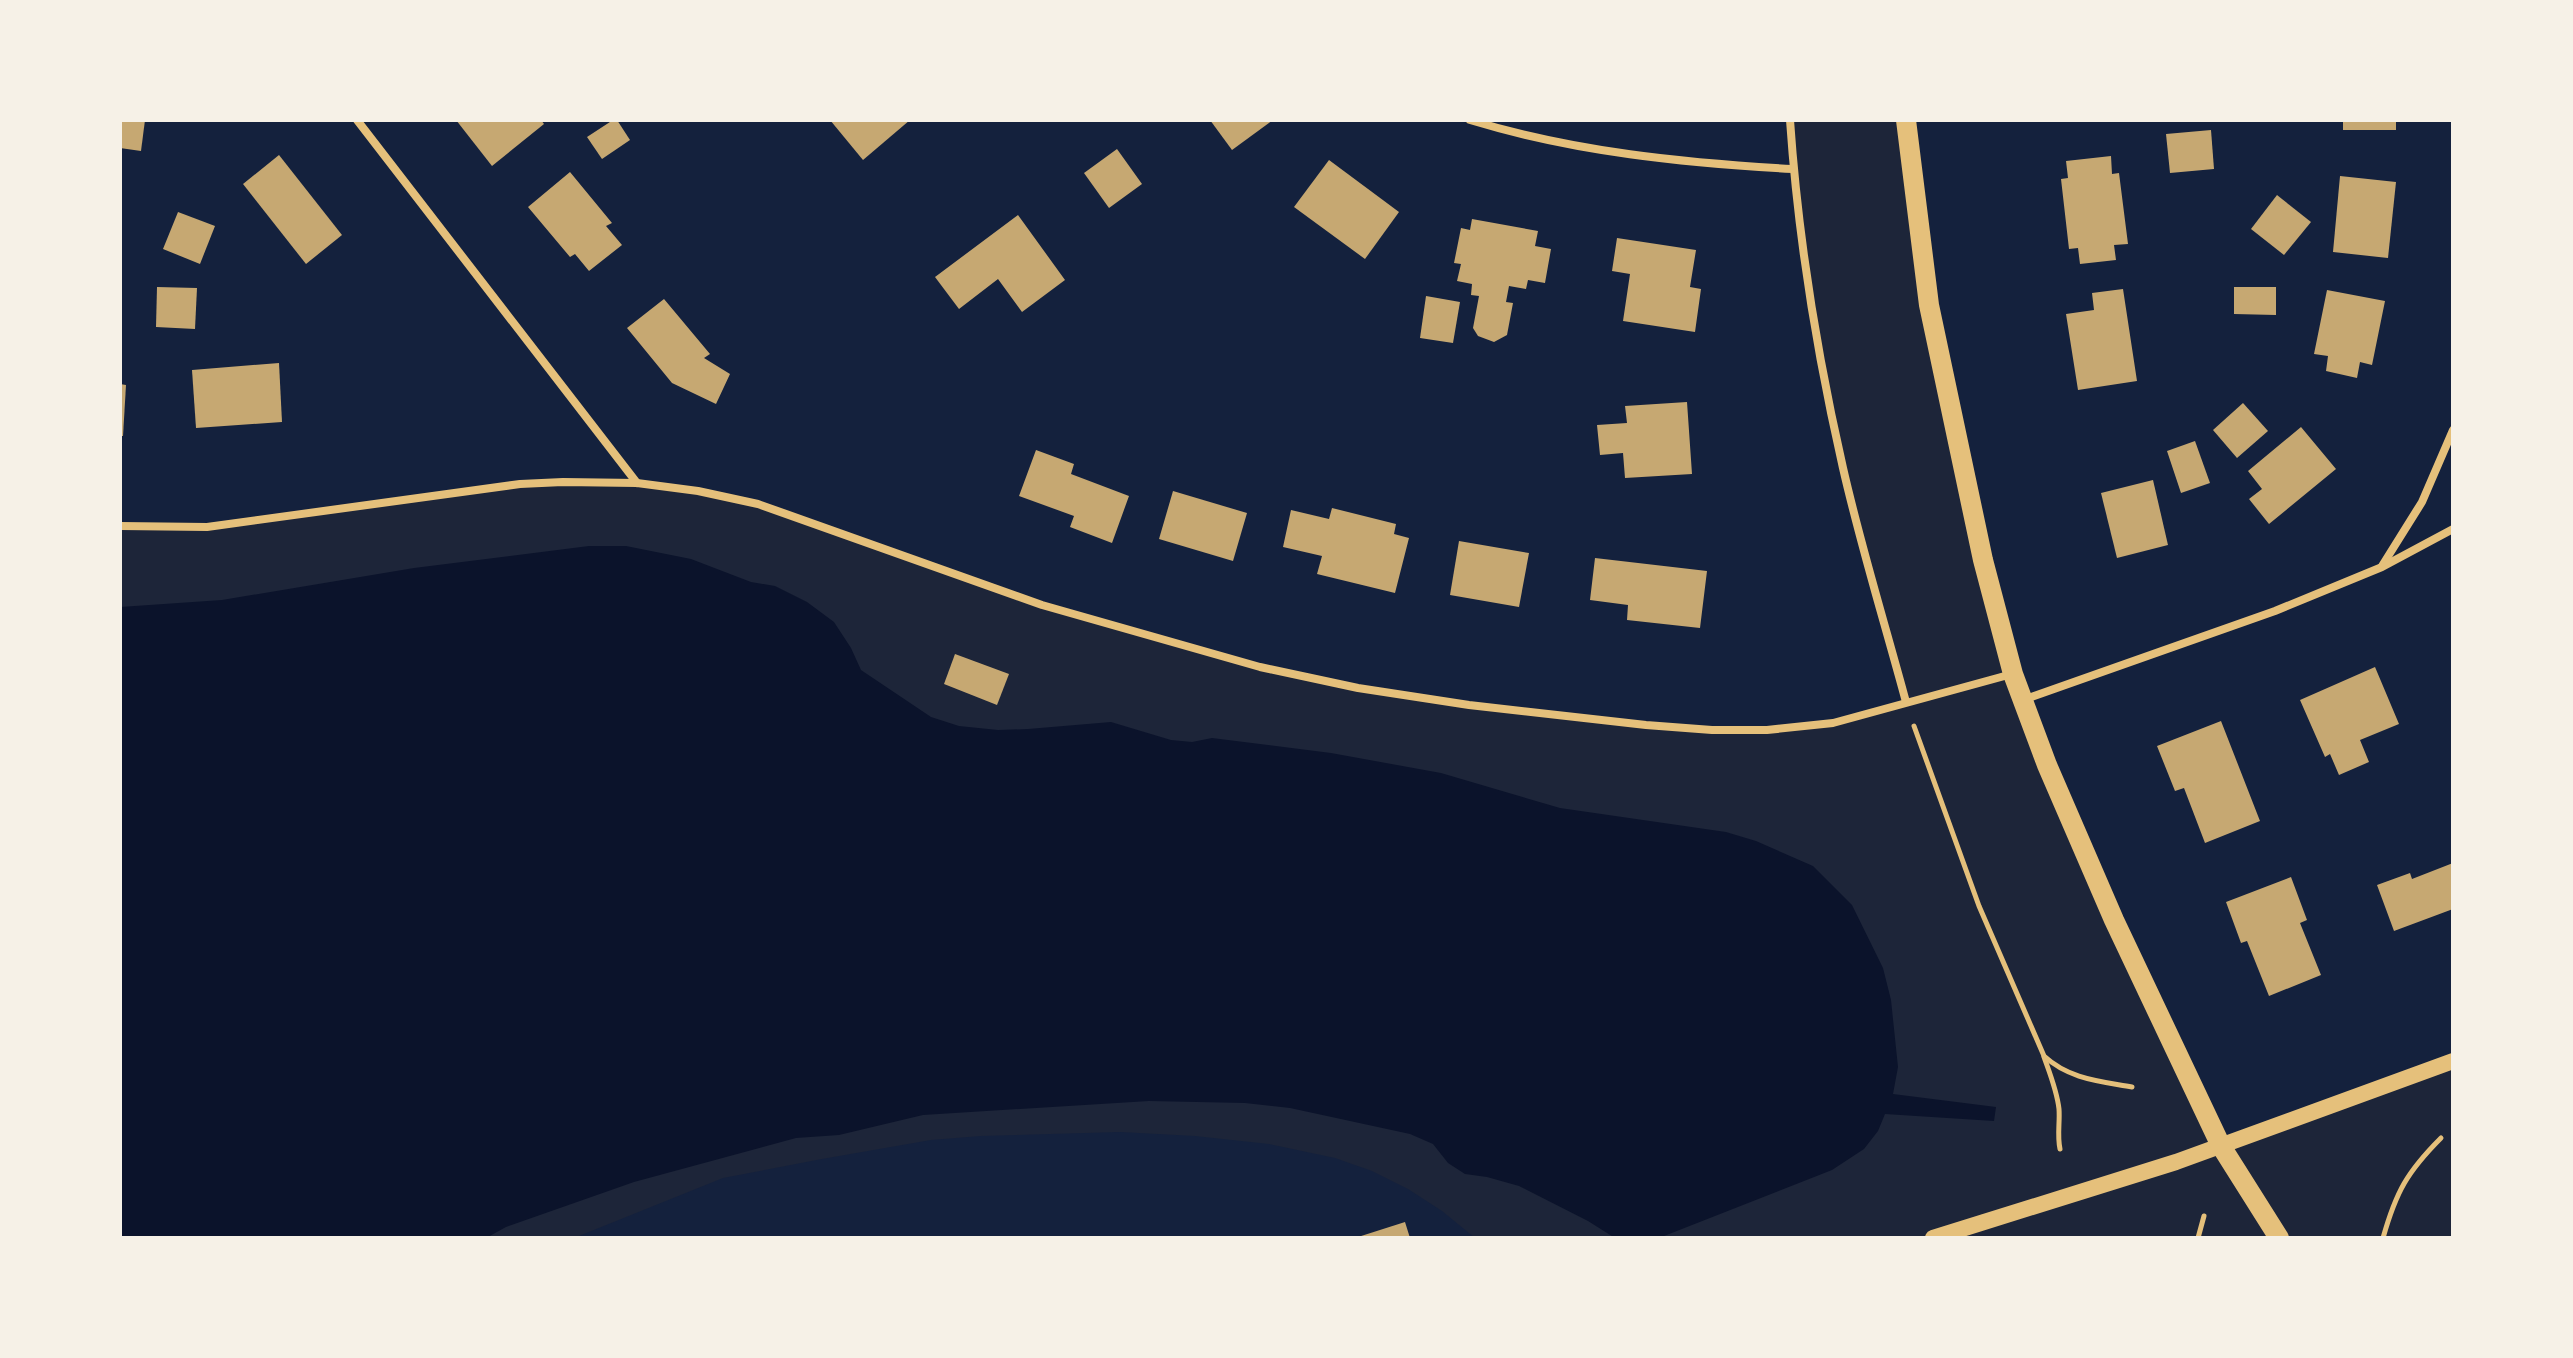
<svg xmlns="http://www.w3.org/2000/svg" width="2573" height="1358" font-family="'Asap Condensed',sans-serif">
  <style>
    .green { fill: #1d2539 }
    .water { fill: #0b132b }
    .building { fill: #c6a872 }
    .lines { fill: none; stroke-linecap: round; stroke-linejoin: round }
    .path { stroke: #e5c07b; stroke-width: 5 }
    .minor { stroke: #e5c07b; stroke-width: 8 }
    .secondary { stroke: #e5c07b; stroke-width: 16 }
    .primary { stroke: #e5c07b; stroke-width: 20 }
  </style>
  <rect width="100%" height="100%" fill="#14213d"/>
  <!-- green -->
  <polygon class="green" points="1790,120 1906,120 1929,305 2013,674 2221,1146 2453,1061 2453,1238 1475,1238 1442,1211 1408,1189 1372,1171 1335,1158 1269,1144 1195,1136 1120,1132 981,1136 931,1140 822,1159 723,1178 574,1238 120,1238 120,526 174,527 520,484 612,482 758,504 1042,605 1260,667 1469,705 1712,730 1795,728 1905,703 1843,468 1813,317"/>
  <!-- water -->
  <polygon class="water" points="589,546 626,546 691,559 751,582 775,586 807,602 834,622 851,648 861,670 931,717 959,726 998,730 1028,729 1111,722 1171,740 1192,742 1212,738 1331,753 1441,773 1560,808 1726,832 1756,841 1813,866 1852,905 1883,968 1891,1000 1898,1067 1893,1094 1996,1107 1994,1121 1885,1114 1878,1131 1864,1149 1832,1170 1659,1238 1615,1238 1588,1221 1519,1186 1487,1177 1465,1174 1448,1163 1433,1144 1410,1134 1290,1108 1245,1103 1149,1101 923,1115 839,1135 796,1138 634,1182 506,1227 486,1238 120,1238 120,607 222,600 414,568"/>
  <!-- building -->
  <g class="building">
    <polygon points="120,120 145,120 141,151 120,148"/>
    <polygon points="456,120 541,120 544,124 492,166"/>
    <polygon points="613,120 617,120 630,140 602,159 587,137"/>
    <polygon points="830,120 910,120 863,160"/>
    <polygon points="1210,120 1273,120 1232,150"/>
    <rect x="2343" y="120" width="53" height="10"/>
    <polygon points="2211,130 2214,169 2170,173 2166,134"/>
    <polygon points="1117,149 1142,184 1109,208 1084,173"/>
    <polygon points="279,155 342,235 306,264 243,184"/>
    <polygon points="2111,156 2112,174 2119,173 2128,244 2114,245 2116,260 2080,264 2078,248 2069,249 2061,179 2068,178 2066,161"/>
    <polygon points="1329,160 1399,212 1365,259 1294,207"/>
    <polygon points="570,172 612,223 606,226 622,245 589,271 575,254 570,257 528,207"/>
    <polygon points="2340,176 2396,182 2388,258 2333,252"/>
    <polygon points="2277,195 2311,222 2284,255 2251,229"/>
    <polygon points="178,212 215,226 200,264 163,249"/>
    <polygon points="1018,215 1065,280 1022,312 998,279 959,309 935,277"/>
    <polygon points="1472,219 1538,231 1535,246 1551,249 1545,283 1528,280 1526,289 1509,286 1506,302 1513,303 1507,335 1494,342 1478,336 1473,328 1479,296 1471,295 1472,284 1457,281 1461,264 1454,263 1461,228 1470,230"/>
    <polygon points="1617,238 1696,250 1690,287 1701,289 1695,332 1623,321 1630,274 1612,271"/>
    <polygon points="157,287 197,288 195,329 156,327"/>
    <polygon points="2234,287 2276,287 2276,315 2234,314"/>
    <polygon points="2123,289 2137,381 2078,390 2066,314 2094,310 2092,293"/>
    <polygon points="2327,290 2385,301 2372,365 2360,362 2357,378 2326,371 2328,356 2314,354"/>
    <polygon points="1426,296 1460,302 1453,343 1420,338"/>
    <polygon points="664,299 710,354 704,358 730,374 716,404 672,383 627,328"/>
    <polygon points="279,363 282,422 196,428 192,370"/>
    <polygon points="120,384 126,385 123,436 120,436"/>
    <polygon points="1687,402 1692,474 1625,478 1623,453 1600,455 1597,425 1627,423 1625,406"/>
    <polygon points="2243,403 2268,431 2237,458 2213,430"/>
    <polygon points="2301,427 2336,469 2269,524 2249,499 2262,489 2248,471"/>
    <polygon points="2195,441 2210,483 2181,493 2167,451"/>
    <polygon points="1036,450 1074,464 1071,474 1129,496 1112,543 1070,527 1074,516 1019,496"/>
    <polygon points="2153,480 2168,545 2117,558 2101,493"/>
    <polygon points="1173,491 1247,513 1233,561 1159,539"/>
    <polygon points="1332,508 1396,524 1394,534 1409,538 1395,593 1317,574 1322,556 1283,547 1291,510 1329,519"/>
    <polygon points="1459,541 1529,553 1519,607 1450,595"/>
    <polygon points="1595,558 1707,571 1700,628 1627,620 1628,605 1590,600"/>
    <polygon points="955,654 1009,674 997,705 944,684"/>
    <polygon points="2375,667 2399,724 2360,740 2369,762 2339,775 2330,754 2325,757 2300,700"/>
    <polygon points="2221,721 2260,821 2205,843 2184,788 2175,791 2157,746"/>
    <polygon points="2453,863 2453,909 2394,931 2377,885 2410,873 2412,879"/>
    <polygon points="2291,877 2307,920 2300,923 2321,975 2269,996 2247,941 2241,943 2226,902"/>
    <polygon points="1405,1222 1410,1238 1358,1238 1358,1237"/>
  </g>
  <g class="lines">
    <!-- path -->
    <g class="path">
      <path d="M 1914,726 L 1979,906 L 2044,1056 C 2069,1079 2099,1081 2132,1087"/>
      <path d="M 2044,1057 C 2050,1074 2057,1091 2059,1109 C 2060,1123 2057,1135 2060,1149"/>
      <polyline points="2198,1238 2204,1216"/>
      <path d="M 2383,1238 C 2396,1192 2407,1172 2441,1138"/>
    </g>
    <!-- minor -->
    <g class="minor">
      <polyline points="357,120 637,483"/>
      <path d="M 1470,120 C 1575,152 1684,163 1793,169"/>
      <path d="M 1790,120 C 1798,237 1817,354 1843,468 C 1861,547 1885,624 1906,702"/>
      <polyline points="120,526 207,527 520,484 563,482 637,483 698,491 758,504 1042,605 1260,667 1358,688 1469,705 1646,725 1712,730 1767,730 1833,723 2012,674"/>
      <polyline points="2382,566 2422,502 2453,430"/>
      <polyline points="2023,700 2275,611 2382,567 2453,529"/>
    </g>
    <!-- secondary -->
    <polyline class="secondary" points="1933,1238 2176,1162 2453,1061"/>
    <!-- primary -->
    <polyline class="primary" points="1906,120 1929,305 1983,560 2013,674 2047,765 2114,920 2221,1146 2279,1238"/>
  </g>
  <!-- border -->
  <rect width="2573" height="1358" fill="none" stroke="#f6f1e7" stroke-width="244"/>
</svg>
